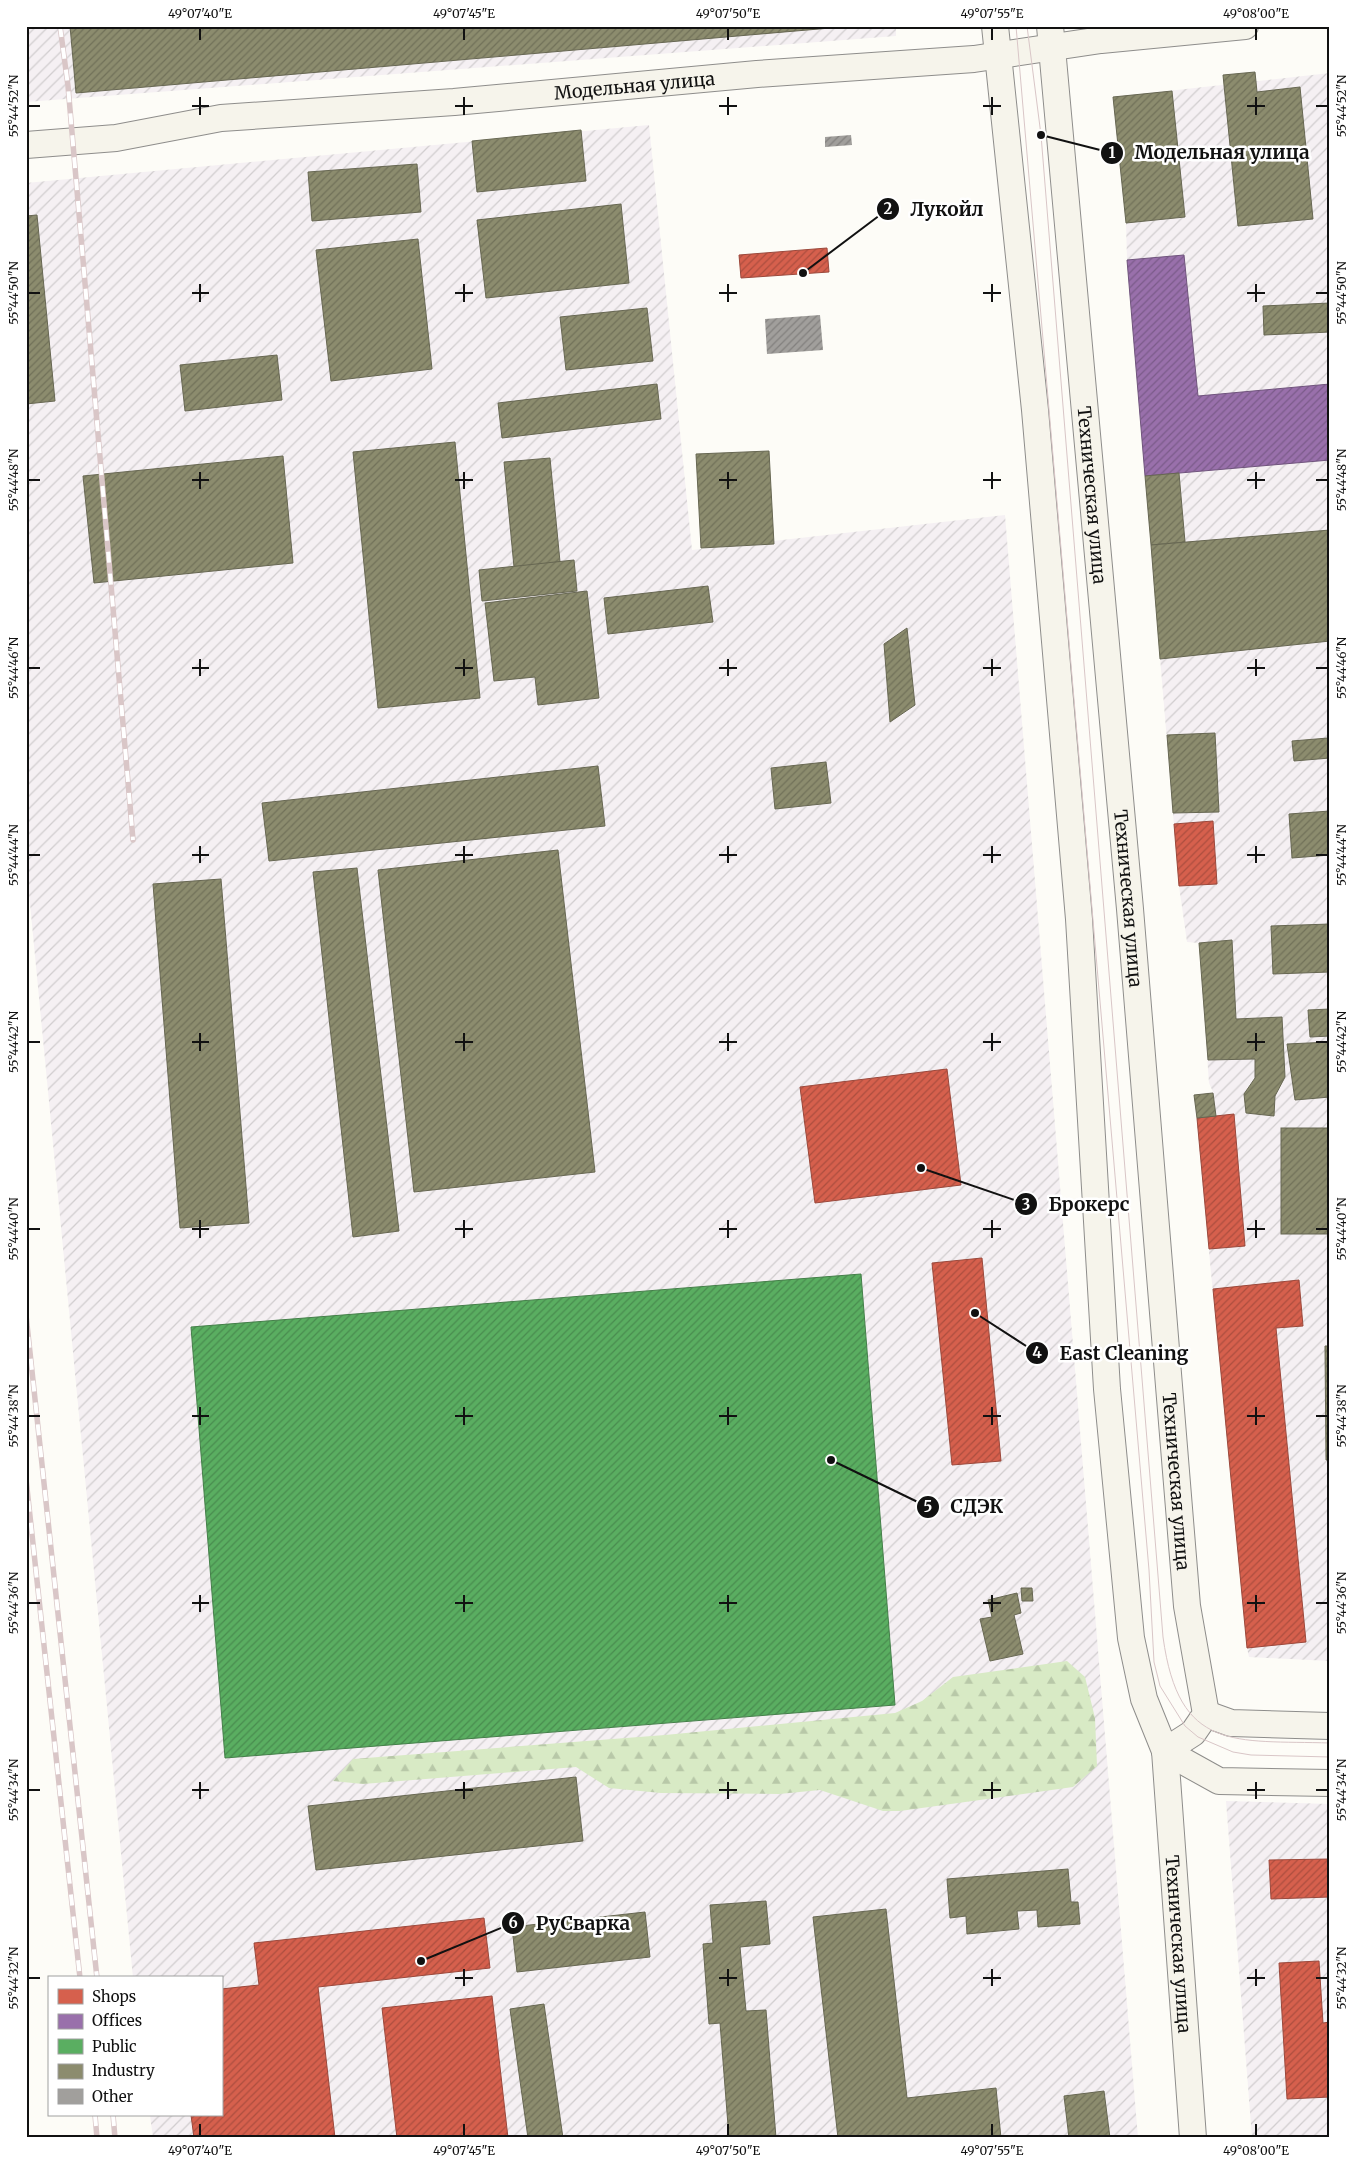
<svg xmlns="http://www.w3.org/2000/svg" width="1356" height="2164" font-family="Merriweather,serif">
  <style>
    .industrial { fill: url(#industrial-furrows) }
    .forest { fill: url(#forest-firs) }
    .shops { fill: url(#shops-hatch); stroke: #9b483b }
    .offices { fill: url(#offices-hatch); stroke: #70547d }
    .public { fill: url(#public-hatch); stroke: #447f49 }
    .industry { fill: url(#industry-hatch); stroke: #676752 }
    .building { fill: url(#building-hatch) }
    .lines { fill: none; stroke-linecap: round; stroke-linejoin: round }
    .secondary-casing { stroke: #8e8d8b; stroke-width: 28 }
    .secondary { stroke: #f6f4eb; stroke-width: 26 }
    .tram { stroke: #d9c6c7; stroke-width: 1 }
    .rail-casing { stroke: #d9c6c7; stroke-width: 5.5 }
    .rail { stroke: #fff; stroke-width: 4; stroke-dasharray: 11; stroke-linecap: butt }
    .ticks { fill: none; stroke: #111; stroke-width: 2 }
    .labels { text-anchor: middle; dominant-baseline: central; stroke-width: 5; stroke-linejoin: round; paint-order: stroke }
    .street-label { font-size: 18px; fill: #111; stroke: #fff }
    .leader { fill: none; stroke: #111; stroke-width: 2 }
    .callout-dot { fill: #111; stroke: #fff; stroke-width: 2 }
    .mark-label { font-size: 15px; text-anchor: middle; font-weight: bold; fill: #fff }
    .callout-label { font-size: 19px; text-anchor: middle; font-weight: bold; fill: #111; stroke: #fff; stroke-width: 5; stroke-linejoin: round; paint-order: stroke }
    .neatline { fill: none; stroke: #111; stroke-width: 2 }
    .ticks-label { font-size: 12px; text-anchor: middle; fill: #111 }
  </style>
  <defs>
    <pattern id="industrial-furrows" width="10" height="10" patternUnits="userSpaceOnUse" patternTransform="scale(1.25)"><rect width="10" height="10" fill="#f5f0f3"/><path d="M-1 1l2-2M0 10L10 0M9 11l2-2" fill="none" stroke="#d1cdcf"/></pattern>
    <pattern id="forest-firs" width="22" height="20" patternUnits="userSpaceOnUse" patternTransform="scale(1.25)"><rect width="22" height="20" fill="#d8eac5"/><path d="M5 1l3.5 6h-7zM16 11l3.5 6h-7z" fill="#b8c8a8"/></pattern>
    <pattern id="shops-hatch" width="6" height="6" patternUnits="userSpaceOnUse" patternTransform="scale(1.25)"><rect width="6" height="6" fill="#d6604d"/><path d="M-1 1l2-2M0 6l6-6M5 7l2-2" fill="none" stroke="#ac4e3f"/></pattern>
    <pattern id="offices-hatch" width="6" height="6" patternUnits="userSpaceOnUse" patternTransform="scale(1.25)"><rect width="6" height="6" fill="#9970ab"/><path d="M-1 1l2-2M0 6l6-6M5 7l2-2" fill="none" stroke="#7b5b8a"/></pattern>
    <pattern id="public-hatch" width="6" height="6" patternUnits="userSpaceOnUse" patternTransform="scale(1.25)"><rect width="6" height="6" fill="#5aae61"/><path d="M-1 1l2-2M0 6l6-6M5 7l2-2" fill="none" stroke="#498c4f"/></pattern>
    <pattern id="industry-hatch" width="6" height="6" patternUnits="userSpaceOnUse" patternTransform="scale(1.25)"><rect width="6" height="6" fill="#8c8c6e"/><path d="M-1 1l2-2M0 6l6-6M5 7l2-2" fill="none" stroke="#717159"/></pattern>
    <pattern id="building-hatch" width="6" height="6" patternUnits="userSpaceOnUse" patternTransform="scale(1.25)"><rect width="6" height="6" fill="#a19f9c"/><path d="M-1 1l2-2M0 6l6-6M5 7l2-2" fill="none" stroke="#82807e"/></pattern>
  </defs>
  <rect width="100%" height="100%" fill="#fdfcf7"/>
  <!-- industrial -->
  <g class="industrial">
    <polygon points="26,26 896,26 896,36 26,102"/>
    <polygon points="1330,73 1330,1661 1249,1657 1247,1648 1194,1095 1213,1092 1209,1083 1199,943 1187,942 1179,886 1127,260 1126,223 1113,97"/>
    <polygon points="649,125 692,550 1005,515 1138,2138 153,2138 150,2115 221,2115 221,1978 133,1978 26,862 26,183"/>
    <polygon points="1226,1801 1330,1804 1330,2138 1252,2138"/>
  </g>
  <!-- forest -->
  <polygon class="forest" points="1067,1661 1085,1677 1095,1718 1097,1766 1073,1787 900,1811 883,1811 820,1790 779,1794 661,1793 609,1788 576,1767 363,1784 333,1781 353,1759 665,1735 895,1713 922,1701 953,1677"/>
  <!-- shops -->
  <g class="shops">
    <polygon points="827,248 829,272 741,278 739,255"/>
    <polygon points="1213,821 1217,884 1179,886 1174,824"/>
    <polygon points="947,1069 961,1185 815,1203 800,1087"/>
    <polygon points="1234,1114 1245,1246 1209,1249 1197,1118"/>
    <polygon points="982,1258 1001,1461 952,1465 932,1263"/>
    <polygon points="1299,1280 1303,1326 1276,1328 1306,1642 1247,1648 1213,1289"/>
    <polygon points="1330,1859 1330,1897 1271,1899 1269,1860"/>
    <polygon points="484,1918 490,1968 318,1987 335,2138 194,2138 191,2115 221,2115 221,1989 259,1985 254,1943"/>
    <polygon points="1319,1961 1323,2023 1330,2022 1330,2097 1287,2099 1279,1963"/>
    <polygon points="492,1996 508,2138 397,2138 382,2008"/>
  </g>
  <!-- offices -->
  <polygon class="offices" points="1184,255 1198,396 1330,384 1330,460 1145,476 1127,260"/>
  <!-- public -->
  <polygon class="public" points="861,1274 895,1705 225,1758 191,1327"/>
  <!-- industry -->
  <g class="industry">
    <polygon points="70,26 842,26 842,27 76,93"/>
    <polygon points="1255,72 1257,92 1300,87 1313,219 1238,226 1223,75"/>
    <polygon points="1172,91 1185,217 1126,223 1113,97"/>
    <polygon points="581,130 586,181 477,192 472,141"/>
    <polygon points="417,164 421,212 312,221 308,172"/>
    <polygon points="621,204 629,283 486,298 477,220"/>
    <polygon points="37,215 55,401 26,404 26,216"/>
    <polygon points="418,239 432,369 331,381 316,250"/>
    <polygon points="1330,303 1330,332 1264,335 1263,306"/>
    <polygon points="647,308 653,361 566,370 560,317"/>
    <polygon points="277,355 282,400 185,411 180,365"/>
    <polygon points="657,384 661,419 502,438 498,403"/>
    <polygon points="455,442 480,698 378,708 353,452"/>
    <polygon points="769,451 774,544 701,548 696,454"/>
    <polygon points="283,456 293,563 94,583 83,476"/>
    <polygon points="550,458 560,562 514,567 504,462"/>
    <polygon points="1179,473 1185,542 1151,545 1145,476"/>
    <polygon points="1330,530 1330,641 1160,659 1151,545"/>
    <polygon points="574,560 577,591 482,601 479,570"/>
    <polygon points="708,586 713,622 608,634 604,598"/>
    <polygon points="587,591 599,698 538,705 535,677 494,681 485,603"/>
    <polygon points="907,628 915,705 890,722 884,644"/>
    <polygon points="1215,733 1219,812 1173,813 1167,735"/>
    <polygon points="1328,738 1330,758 1294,761 1292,741"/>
    <polygon points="826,762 831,803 775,809 771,768"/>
    <polygon points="598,766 605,826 269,861 262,803"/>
    <polygon points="1330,811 1330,855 1292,858 1289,814"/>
    <polygon points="558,850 595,1172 414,1192 378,870"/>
    <polygon points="357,868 399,1231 353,1237 313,872"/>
    <polygon points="221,879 249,1223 180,1228 153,884"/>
    <polygon points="1330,924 1330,972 1273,974 1271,926"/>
    <polygon points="1232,940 1236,1019 1282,1017 1285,1077 1275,1096 1274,1116 1246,1113 1244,1094 1255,1078 1255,1059 1208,1060 1199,943"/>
    <polygon points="1330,1009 1330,1036 1310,1037 1308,1010"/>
    <polygon points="1330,1042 1330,1097 1295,1100 1287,1044"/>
    <polygon points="1213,1093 1216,1116 1197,1118 1194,1095"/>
    <rect x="1281" y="1128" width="49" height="106"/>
    <polygon points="1325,1346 1330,1346 1330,1460 1326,1460"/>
    <polygon points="1021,1588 1032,1588 1033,1601 1022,1601"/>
    <polygon points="1017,1593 1021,1613 1014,1615 1023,1654 990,1661 980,1619 992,1617 988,1600"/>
    <polygon points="576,1777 583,1841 316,1870 308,1806"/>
    <polygon points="1068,1869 1071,1902 1078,1902 1080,1924 1038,1927 1037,1910 1017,1911 1019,1929 967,1934 966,1916 950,1918 947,1879"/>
    <polygon points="766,1901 770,1944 740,1947 746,2011 766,2010 776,2138 729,2138 720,2023 709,2024 703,1944 713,1943 710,1905"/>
    <polygon points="886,1909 907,2098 996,2088 1001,2138 838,2138 813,1917"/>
    <polygon points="645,1912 650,1957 517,1972 512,1927"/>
    <polygon points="544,2004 563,2138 528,2138 510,2009"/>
    <polygon points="1104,2091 1110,2138 1069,2138 1064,2096"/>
  </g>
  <!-- building -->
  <g class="building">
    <polygon points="851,135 852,145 825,147 825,137"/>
    <polygon points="820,315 823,350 767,354 765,319"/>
  </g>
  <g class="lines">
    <!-- secondary casing -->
    <g class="secondary-casing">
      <g id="secondary">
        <path id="s1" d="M 995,26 L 1035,410 L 1079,919 L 1107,1389 L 1131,1638 L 1144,1699 L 1165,1751 L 1193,2138"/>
        <path id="s2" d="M 1050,26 L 1130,909 L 1187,1606 L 1206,1714 L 1193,1733 L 1165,1751"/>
        <path id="s3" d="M 26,145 L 116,138 L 221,118 L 454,102 L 757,74 L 974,59 L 1101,40 L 1245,26"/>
        <polyline points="1206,1714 1231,1723 1330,1726"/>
        <polyline points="1165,1751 1219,1781 1330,1783"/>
      </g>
    </g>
    <!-- secondary -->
    <use href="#secondary" class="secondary"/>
    <!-- tram -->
    <g class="tram">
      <polyline points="1016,26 1149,1570 1154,1662 1160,1686 1185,1726 1198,1737 1233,1752 1251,1755 1330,1757"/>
      <path d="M 1027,26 L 1041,135 L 1163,1637 C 1179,1753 1234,1740 1330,1743"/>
    </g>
    <!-- rail casing -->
    <g class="rail-casing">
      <g id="rail">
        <polyline points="60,26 68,86 133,840"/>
        <polyline points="26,1315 97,1978"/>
        <polyline points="26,1479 80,1978"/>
        <polyline points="95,2115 97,2138"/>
        <polyline points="113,2115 115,2138"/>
      </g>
    </g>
    <!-- rail -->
    <use href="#rail" class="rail"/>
  </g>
  <!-- ticks -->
  <path class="ticks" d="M 200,28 L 200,40M 464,28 L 464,40M 728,28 L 728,40M 992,28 L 992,40M 1256,28 L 1256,40M 200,97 L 200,115M 464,97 L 464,115M 728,97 L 728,115M 992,97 L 992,115M 1256,97 L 1256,115M 28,106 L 40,106M 192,106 L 209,106M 455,106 L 473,106M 719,106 L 737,106M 983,106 L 1001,106M 1247,106 L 1265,106M 1316,106 L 1328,106M 200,284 L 200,302M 464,284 L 464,302M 728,284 L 728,302M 992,284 L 992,302M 1256,284 L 1256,302M 28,293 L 40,293M 192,293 L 209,293M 455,293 L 473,293M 719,293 L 737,293M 983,293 L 1001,293M 1247,293 L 1265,293M 1316,293 L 1328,293M 200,472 L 200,489M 464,472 L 464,489M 728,472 L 728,489M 992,472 L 992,489M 1256,472 L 1256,489M 28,480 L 40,480M 192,480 L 209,480M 455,480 L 473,480M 719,480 L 737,480M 983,480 L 1001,480M 1247,480 L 1265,480M 1316,480 L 1328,480M 200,659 L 200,676M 464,659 L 464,676M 728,659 L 728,676M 992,659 L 992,676M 1256,659 L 1256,676M 28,668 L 40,668M 192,668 L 209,668M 455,668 L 473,668M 719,668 L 737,668M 983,668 L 1001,668M 1247,668 L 1265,668M 1316,668 L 1328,668M 200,846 L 200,863M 464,846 L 464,863M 728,846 L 728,863M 992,846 L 992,863M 1256,846 L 1256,863M 28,855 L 40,855M 192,855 L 209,855M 455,855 L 473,855M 719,855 L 737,855M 983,855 L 1001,855M 1247,855 L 1265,855M 1316,855 L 1328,855M 200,1033 L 200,1051M 464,1033 L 464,1051M 728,1033 L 728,1051M 992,1033 L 992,1051M 1256,1033 L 1256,1051M 28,1042 L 40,1042M 192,1042 L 209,1042M 455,1042 L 473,1042M 719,1042 L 737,1042M 983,1042 L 1001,1042M 1247,1042 L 1265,1042M 1316,1042 L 1328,1042M 200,1220 L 200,1238M 464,1220 L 464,1238M 728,1220 L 728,1238M 992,1220 L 992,1238M 1256,1220 L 1256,1238M 28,1229 L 40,1229M 192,1229 L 209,1229M 455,1229 L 473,1229M 719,1229 L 737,1229M 983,1229 L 1001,1229M 1247,1229 L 1265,1229M 1316,1229 L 1328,1229M 200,1407 L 200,1425M 464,1407 L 464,1425M 728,1407 L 728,1425M 992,1407 L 992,1425M 1256,1407 L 1256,1425M 28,1416 L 40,1416M 192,1416 L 209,1416M 455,1416 L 473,1416M 719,1416 L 737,1416M 983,1416 L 1001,1416M 1247,1416 L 1265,1416M 1316,1416 L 1328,1416M 200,1595 L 200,1612M 464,1595 L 464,1612M 728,1595 L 728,1612M 992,1595 L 992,1612M 1256,1595 L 1256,1612M 28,1603 L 40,1603M 192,1603 L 209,1603M 455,1603 L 473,1603M 719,1603 L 737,1603M 983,1603 L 1001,1603M 1247,1603 L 1265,1603M 1316,1603 L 1328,1603M 200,1782 L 200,1799M 464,1782 L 464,1799M 728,1782 L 728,1799M 992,1782 L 992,1799M 1256,1782 L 1256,1799M 28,1790 L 40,1790M 192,1790 L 209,1790M 455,1790 L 473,1790M 719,1790 L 737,1790M 983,1790 L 1001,1790M 1247,1790 L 1265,1790M 1316,1790 L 1328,1790M 464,1969 L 464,1986M 728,1969 L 728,1986M 992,1969 L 992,1986M 1256,1969 L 1256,1986M 28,1978 L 40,1978M 455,1978 L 473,1978M 719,1978 L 737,1978M 983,1978 L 1001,1978M 1247,1978 L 1265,1978M 1316,1978 L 1328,1978M 200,2124 L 200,2136M 464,2124 L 464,2136M 728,2124 L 728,2136M 992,2124 L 992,2136M 1256,2124 L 1256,2136"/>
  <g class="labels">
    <!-- street labels -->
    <g class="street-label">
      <text stroke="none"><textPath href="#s3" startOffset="612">Модельная улица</textPath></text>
      <text stroke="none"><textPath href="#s2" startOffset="471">Техническая улица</textPath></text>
      <text stroke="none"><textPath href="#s2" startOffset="876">Техническая улица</textPath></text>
      <text stroke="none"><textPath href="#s2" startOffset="1461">Техническая улица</textPath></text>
      <text stroke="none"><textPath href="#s1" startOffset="1930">Техническая улица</textPath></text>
    </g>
  </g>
  <!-- callouts -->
  <path class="leader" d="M1041 135L1112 153M803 273L888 209M921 1168L1026 1204M975 1313L1037 1353M831 1460L928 1507M421 1961L513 1923"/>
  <g class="callout-dot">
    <circle cx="1041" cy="135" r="5"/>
    <circle cx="803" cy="273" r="5"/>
    <circle cx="921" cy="1168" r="5"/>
    <circle cx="975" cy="1313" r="5"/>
    <circle cx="831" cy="1460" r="5"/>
    <circle cx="421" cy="1961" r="5"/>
    <circle cx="1112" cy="153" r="12"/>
    <circle cx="888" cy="209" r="12"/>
    <circle cx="1026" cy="1204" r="12"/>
    <circle cx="1037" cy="1353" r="12"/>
    <circle cx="928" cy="1507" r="12"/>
    <circle cx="513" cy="1923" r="12"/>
  </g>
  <g class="mark-label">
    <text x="1112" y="158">1</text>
    <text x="888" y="214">2</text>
    <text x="1026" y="1210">3</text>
    <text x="1037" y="1358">4</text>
    <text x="928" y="1512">5</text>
    <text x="513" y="1928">6</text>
  </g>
  <g class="callout-label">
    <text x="1222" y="159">Модельная улица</text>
    <text x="947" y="216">Лукойл</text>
    <text x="1089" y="1211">Брокерс</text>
    <text x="1124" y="1360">East Cleaning</text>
    <text x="977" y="1513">СДЭК</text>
    <text x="583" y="1930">РуСварка</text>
  </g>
  <!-- border -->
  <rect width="1356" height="2164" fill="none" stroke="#ffffff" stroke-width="55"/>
  <!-- legend -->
  <rect x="48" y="1976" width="175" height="140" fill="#ffffff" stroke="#a0a0a0"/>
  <rect x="58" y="1989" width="25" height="15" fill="#d6604d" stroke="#a0a0a0"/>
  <text x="92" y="2002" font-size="15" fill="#111111">Shops</text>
  <rect x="58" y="2014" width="25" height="15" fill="#9970ab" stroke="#a0a0a0"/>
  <text x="92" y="2026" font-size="15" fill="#111111">Offices</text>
  <rect x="58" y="2039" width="25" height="15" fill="#5aae61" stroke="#a0a0a0"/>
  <text x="92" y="2052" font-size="15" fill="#111111">Public</text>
  <rect x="58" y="2064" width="25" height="15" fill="#8c8c6e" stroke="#a0a0a0"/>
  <text x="92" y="2076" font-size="15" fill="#111111">Industry</text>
  <rect x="58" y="2089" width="25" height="15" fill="#a19f9c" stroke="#a0a0a0"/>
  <text x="92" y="2102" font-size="15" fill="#111111">Other</text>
  <rect x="28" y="28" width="1300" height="2108" class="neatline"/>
  <g class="ticks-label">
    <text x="200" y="18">49°07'40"E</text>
    <text x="464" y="18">49°07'45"E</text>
    <text x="728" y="18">49°07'50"E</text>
    <text x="992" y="18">49°07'55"E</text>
    <text x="1256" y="18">49°08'00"E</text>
    <text transform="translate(14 106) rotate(-90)" y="4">55°44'52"N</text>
    <text transform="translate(1342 106) rotate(-90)" y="4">55°44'52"N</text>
    <text transform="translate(14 293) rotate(-90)" y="4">55°44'50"N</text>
    <text transform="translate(1342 293) rotate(-90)" y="4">55°44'50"N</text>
    <text transform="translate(14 480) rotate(-90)" y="4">55°44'48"N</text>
    <text transform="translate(1342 480) rotate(-90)" y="4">55°44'48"N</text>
    <text transform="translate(14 668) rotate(-90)" y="4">55°44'46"N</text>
    <text transform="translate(1342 668) rotate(-90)" y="4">55°44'46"N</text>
    <text transform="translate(14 855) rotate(-90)" y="4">55°44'44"N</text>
    <text transform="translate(1342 855) rotate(-90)" y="4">55°44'44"N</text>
    <text transform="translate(14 1042) rotate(-90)" y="4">55°44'42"N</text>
    <text transform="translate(1342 1042) rotate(-90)" y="4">55°44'42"N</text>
    <text transform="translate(14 1229) rotate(-90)" y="4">55°44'40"N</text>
    <text transform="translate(1342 1229) rotate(-90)" y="4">55°44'40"N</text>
    <text transform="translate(14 1416) rotate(-90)" y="4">55°44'38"N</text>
    <text transform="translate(1342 1416) rotate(-90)" y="4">55°44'38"N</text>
    <text transform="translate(14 1603) rotate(-90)" y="4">55°44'36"N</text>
    <text transform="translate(1342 1603) rotate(-90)" y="4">55°44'36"N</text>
    <text transform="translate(14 1790) rotate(-90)" y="4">55°44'34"N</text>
    <text transform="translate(1342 1790) rotate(-90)" y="4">55°44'34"N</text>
    <text transform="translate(14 1978) rotate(-90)" y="4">55°44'32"N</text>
    <text transform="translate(1342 1978) rotate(-90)" y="4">55°44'32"N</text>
    <text x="200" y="2155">49°07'40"E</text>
    <text x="464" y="2155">49°07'45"E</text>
    <text x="728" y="2155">49°07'50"E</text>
    <text x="992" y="2155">49°07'55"E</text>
    <text x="1256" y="2155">49°08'00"E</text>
  </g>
</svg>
